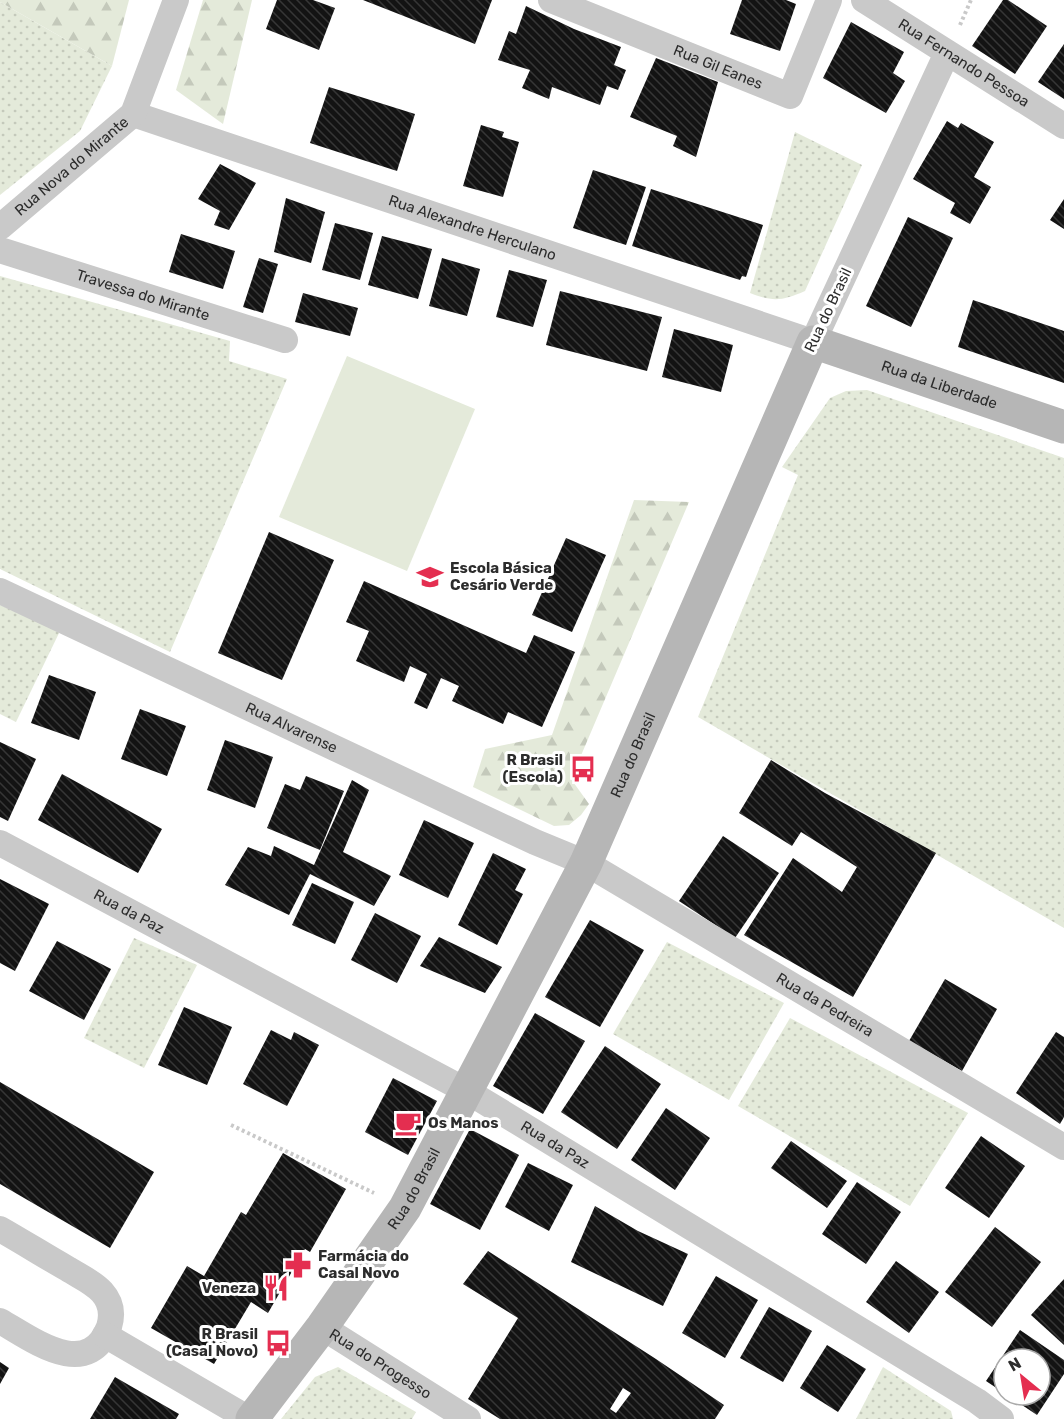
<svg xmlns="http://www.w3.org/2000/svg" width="1064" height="1419" font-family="Rubik,sans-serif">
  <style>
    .grass { fill: url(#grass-dots) }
    .forest { fill: url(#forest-firs) }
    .garden { fill: #e4eada }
    .building { fill: url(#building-back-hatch); fill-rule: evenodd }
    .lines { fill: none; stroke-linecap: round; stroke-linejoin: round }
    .path { stroke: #c9c9c9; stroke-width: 4; stroke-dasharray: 3 3; stroke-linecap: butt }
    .street { stroke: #c9c9c9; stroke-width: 26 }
    .secondary { stroke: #b6b6b6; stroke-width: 33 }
    .labels { text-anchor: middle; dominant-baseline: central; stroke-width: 6; stroke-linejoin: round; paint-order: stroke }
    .street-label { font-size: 15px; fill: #2c2c2c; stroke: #fff }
    .poi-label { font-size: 15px; font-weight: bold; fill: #2c2c2c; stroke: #fff; text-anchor: start }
  </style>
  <defs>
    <pattern id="grass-dots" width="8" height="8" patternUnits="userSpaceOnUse" patternTransform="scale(1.5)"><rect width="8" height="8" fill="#e4eada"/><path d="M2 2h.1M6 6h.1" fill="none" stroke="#c4c9bb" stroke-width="1.8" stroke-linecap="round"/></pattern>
    <pattern id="forest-firs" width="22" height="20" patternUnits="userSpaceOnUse" patternTransform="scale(1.5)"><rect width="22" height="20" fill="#e4eada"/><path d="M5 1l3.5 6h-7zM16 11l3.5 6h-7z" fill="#c4c9bb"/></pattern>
    <pattern id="building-back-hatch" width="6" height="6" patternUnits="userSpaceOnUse" patternTransform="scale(1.5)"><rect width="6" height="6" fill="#131313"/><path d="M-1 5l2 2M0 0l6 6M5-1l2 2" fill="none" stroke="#363636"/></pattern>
  </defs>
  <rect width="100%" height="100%" fill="#fff"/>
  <!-- grass -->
  <g class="grass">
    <polygon points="0,2 112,66 80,131 0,195"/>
    <path d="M 795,132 L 862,165 L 805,291 C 782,301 773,302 750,293 Z"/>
    <polygon points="0,276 230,341 229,361 287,379 170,652 0,569"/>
    <polygon points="867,390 1064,458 1064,928 698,717 798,475 782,467 830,398 846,391"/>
    <polygon points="0,605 60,631 16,722 0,714"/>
    <polygon points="134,938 197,965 144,1068 84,1038"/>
    <polygon points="667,942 784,1003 729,1100 613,1034"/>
    <polygon points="790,1018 968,1113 910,1206 738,1106"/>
    <polygon points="338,1367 416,1412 412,1419 281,1419 315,1377"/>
    <polygon points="883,1367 951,1411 953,1419 856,1419"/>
  </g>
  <!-- forest -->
  <g class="forest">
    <polygon points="0,0 129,0 112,66 0,2"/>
    <polygon points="203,0 252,0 223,124 176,90"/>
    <polygon points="634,500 689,502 571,779 589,804 581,815 569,825 554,826 473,787 485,749 552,735"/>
  </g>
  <!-- garden -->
  <polygon class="garden" points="347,356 475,409 407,571 279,517"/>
  <!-- building -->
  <g class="building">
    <polygon points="277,0 313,0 335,8 319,50 266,29"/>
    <polygon points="363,0 492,0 475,44"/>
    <polygon points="742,0 786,0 796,4 780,51 730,34"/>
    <polygon points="1003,0 1008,0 1047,26 1015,74 972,46"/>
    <polygon points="526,6 574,29 621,47 614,65 626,70 618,90 607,86 600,105 552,87 549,99 522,88 530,70 498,60 509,31 516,34"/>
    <polygon points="851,22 904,52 893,73 905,81 886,113 823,78"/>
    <polygon points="1064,44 1064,99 1038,82"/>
    <polygon points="656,58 718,82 696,157 673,146 677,136 630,117"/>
    <polygon points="329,87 415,114 397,171 310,143"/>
    <polygon points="947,121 958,128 961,123 994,142 974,177 991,187 970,224 950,213 955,203 913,179"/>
    <polygon points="481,125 504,132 502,137 519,142 503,197 463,186"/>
    <polygon points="220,164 256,183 229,230 214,225 220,211 198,199"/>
    <polygon points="593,170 646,187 626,245 573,228"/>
    <polygon points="651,189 763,225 746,277 742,276 740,280 632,246"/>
    <polygon points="286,198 325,212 311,263 274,252"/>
    <polygon points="1064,199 1064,229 1050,220"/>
    <polygon points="908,217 953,238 911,327 866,306"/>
    <polygon points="335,223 373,233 360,280 322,270"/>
    <polygon points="181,234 235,251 223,289 169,272"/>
    <polygon points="382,236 432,249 418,299 368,285"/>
    <polygon points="259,258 278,264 263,313 243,307"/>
    <polygon points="442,258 480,269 467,316 429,306"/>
    <polygon points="509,270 547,280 533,327 496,317"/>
    <polygon points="560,291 662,317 647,371 546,345"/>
    <polygon points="303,293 358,308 350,336 295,322"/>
    <polygon points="973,300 1064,331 1064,383 958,347"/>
    <polygon points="674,329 733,345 721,392 662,377"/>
    <polygon points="269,532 334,560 282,680 218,653"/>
    <polygon points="566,538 606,555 572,632 532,615"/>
    <polygon points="364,581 526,653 534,635 575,652 542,727 508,712 503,724 452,701 459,686 441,678 427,709 414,703 427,674 410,666 404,682 356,661 369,631 346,622"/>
    <polygon points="49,675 96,692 79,740 31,723"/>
    <polygon points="140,709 186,726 167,776 121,759"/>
    <polygon points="225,740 273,757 255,808 207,790"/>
    <polygon points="0,742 36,759 8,821 0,817"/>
    <polygon points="771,760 825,793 936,853 853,997 744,935 793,858 842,892 857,867 801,832 792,846 739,813"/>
    <polygon points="62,774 162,829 138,873 38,820"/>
    <polygon points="306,776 344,791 320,850 267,828 285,784 300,790"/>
    <polygon points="352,780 369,790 343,852 391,876 374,906 310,874 289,915 225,885 248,847 271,856 274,846 314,865"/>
    <polygon points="424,820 474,843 448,898 399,875"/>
    <polygon points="723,836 779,873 735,938 679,901"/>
    <polygon points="493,853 526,869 515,890 523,894 497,945 458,925"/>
    <polygon points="0,879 49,904 15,971 0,963"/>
    <polygon points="312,883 354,902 335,944 292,925"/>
    <polygon points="375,913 421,936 397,983 351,960"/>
    <polygon points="590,920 644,950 600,1027 545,997"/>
    <polygon points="439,937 502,967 485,993 420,966"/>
    <polygon points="57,941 111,969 84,1020 29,991"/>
    <polygon points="945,979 997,1009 962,1071 909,1041"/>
    <polygon points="184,1007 232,1027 207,1085 158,1065"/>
    <polygon points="535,1013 585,1041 543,1114 493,1086"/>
    <polygon points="271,1030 291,1040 294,1032 319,1045 287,1106 243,1084"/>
    <polygon points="1056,1032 1064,1037 1064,1117 1060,1124 1016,1093"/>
    <polygon points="605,1046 661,1084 617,1149 561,1112"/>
    <polygon points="393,1078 437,1101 408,1155 365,1132"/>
    <polygon points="0,1082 154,1172 110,1248 0,1184"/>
    <polygon points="666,1108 710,1138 675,1190 631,1160"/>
    <polygon points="470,1129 519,1155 480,1230 430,1204"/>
    <polygon points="981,1136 1025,1166 989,1218 945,1188"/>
    <polygon points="791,1141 847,1181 827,1208 771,1168"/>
    <polygon points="283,1153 346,1189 310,1252 305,1249 268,1313 251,1302 214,1364 151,1328 187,1266 204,1276 241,1212 246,1215"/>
    <polygon points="528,1163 573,1185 549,1231 505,1207"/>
    <polygon points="857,1182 901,1212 866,1264 822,1234"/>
    <polygon points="595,1206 638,1231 688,1254 663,1306 571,1262"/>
    <polygon points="995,1227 1041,1262 992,1327 945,1292"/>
    <path d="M 488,1251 L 656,1359 L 724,1405 L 715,1419 L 500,1419 L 468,1399 L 518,1318 L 463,1284 ZM 623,1388 L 631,1393 L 616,1413 L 610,1409 Z"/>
    <polygon points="896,1261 939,1292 909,1333 866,1302"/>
    <polygon points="716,1276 758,1300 725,1358 682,1333"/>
    <polygon points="1064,1279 1064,1345 1031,1315"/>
    <polygon points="769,1307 812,1331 783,1382 740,1358"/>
    <polygon points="1020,1330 1064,1360 1064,1374 1037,1415 1007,1395 1040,1395 1040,1359 1004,1359 1004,1393 986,1381"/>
    <polygon points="827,1345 866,1369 838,1412 800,1388"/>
    <polygon points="0,1362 9,1368 0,1384"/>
    <polygon points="115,1377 179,1414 176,1419 90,1419"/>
  </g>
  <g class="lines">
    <!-- path -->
    <g class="path">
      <polyline points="960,25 971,0"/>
      <polyline points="231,1125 374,1193"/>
    </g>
    <!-- street -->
    <g class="street">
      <path id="s1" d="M 551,0 L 790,96 L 829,0"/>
      <path id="s2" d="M 864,0 L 1064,126"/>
      <path id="s3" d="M 133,114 L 813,342 L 947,53"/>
      <path id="s4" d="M 0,227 L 133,114 L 176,0"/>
      <path id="s5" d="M 0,250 L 285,340"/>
      <path id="s6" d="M 0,591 L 535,842 L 586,863 L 1064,1147"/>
      <path id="s7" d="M 0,843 L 465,1090 L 977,1401 L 1001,1419"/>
      <path d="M 0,1229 C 23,1242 45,1256 68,1269 C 79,1276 93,1282 102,1292 C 111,1302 113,1314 109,1327 C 87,1382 32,1339 0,1321"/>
      <path id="s8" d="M 322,1327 L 468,1419"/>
      <polyline points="105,1335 249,1419"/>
    </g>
    <!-- secondary -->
    <path class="secondary" id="s9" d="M 252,1419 L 322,1327 L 405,1208 L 586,863 L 813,342 L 1064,427"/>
  </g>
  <!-- icons -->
  <defs>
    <g id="school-bare" transform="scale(2.07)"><path d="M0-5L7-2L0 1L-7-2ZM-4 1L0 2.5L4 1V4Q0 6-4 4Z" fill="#e42e50" stroke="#fff" stroke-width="2.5" paint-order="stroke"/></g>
    <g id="bus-bare" transform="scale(2.07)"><path d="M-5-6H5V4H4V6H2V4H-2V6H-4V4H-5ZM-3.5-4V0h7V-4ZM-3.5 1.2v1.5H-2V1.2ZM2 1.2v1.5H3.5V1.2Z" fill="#e42e50" stroke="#fff" stroke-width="2.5" paint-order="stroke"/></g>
    <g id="cafe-bare" transform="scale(2.07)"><path d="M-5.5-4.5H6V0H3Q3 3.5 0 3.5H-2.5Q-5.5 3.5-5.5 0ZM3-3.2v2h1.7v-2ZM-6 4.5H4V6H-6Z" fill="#e42e50" stroke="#fff" stroke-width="2.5" paint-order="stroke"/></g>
    <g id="pharmacy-bare" transform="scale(2.07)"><path d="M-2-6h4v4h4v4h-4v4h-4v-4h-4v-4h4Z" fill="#e42e50" stroke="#fff" stroke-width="2.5" paint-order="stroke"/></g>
    <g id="restaurant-bare" transform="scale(2.07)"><path d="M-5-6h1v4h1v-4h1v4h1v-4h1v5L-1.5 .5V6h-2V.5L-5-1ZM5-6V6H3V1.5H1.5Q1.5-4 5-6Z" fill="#e42e50" stroke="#fff" stroke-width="2.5" paint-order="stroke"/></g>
  </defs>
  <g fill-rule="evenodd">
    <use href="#school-bare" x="430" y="577"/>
    <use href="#bus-bare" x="583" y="769"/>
    <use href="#cafe-bare" x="408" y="1123"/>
    <use href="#pharmacy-bare" x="298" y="1265"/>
    <use href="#restaurant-bare" x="276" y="1288"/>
    <use href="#bus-bare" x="278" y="1343"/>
  </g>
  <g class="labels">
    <!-- street labels -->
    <g class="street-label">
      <text stroke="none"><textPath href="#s2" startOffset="118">Rua Fernando Pessoa</textPath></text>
      <text stroke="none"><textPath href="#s1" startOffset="180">Rua Gil Eanes</textPath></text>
      <text stroke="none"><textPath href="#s4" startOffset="94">Rua Nova do Mirante</textPath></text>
      <text stroke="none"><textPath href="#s3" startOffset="358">Rua Alexandre Herculano</textPath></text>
      <text stroke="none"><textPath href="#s5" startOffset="150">Travessa do Mirante</textPath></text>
      <text transform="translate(828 310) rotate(-65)">Rua do Brasil</text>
      <text stroke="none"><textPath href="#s9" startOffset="1352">Rua da Liberdade</textPath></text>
      <text stroke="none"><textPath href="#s6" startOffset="322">Rua Alvarense</textPath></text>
      <text stroke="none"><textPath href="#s9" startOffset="768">Rua do Brasil</textPath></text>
      <text stroke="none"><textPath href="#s7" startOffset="146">Rua da Paz</textPath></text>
      <text stroke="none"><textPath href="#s6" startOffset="924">Rua da Pedreira</textPath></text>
      <text stroke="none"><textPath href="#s7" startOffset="632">Rua da Paz</textPath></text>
      <text stroke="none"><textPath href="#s9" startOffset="282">Rua do Brasil</textPath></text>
      <text stroke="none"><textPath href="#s8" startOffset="69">Rua do Progesso</textPath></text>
    </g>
    <!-- poi labels -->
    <g class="poi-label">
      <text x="450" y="568">Escola Básica<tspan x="450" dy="17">Cesário Verde</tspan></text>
      <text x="563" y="760" text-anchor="end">R Brasil<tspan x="563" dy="17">(Escola)</tspan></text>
      <text x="428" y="1123">Os Manos</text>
      <text x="318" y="1256">Farmácia do<tspan x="318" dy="17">Casal Novo</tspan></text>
      <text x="256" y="1288" text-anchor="end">Veneza</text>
      <text x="258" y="1334" text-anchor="end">R Brasil<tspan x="258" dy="17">(Casal Novo)</tspan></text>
    </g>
  </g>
  <!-- north arrow -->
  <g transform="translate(1022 1377) rotate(330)"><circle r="28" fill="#ffffff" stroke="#ababab" stroke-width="1.5"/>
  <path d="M0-4.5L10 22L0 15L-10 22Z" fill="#e42e50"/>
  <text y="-9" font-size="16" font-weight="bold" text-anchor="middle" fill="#2c2c2c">N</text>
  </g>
</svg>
